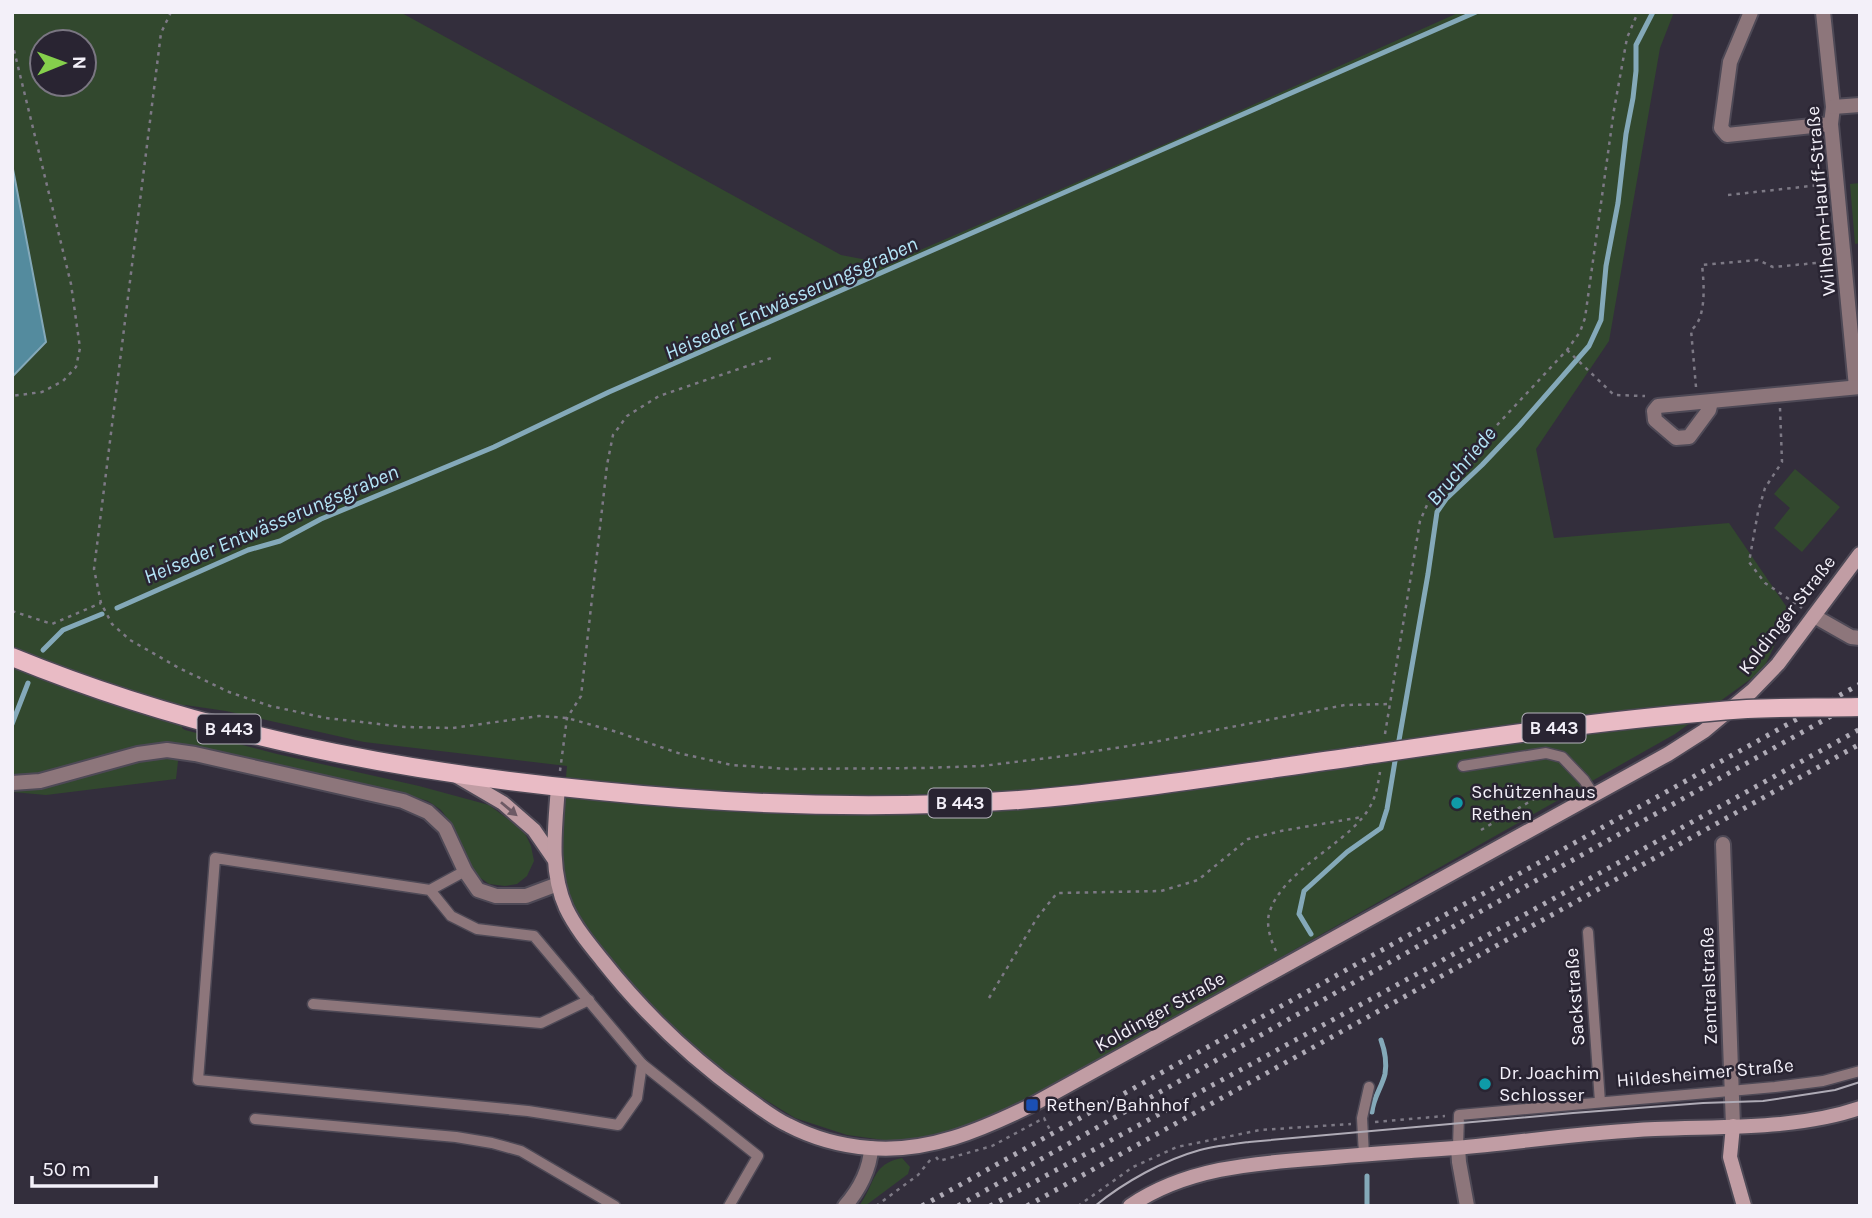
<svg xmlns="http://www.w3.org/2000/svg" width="1872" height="1218" font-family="Karla,sans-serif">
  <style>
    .green { fill: #32482e; fill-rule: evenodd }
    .water { fill: #548b9e; stroke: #84a9b9; stroke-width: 2 }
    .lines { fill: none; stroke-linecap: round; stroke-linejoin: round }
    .stream { stroke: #84a9b9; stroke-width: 5 }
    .lane-casing { stroke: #4e4956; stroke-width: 13 }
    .street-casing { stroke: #4e4956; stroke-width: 18 }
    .secondary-casing { stroke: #4e4956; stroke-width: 18 }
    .primary-casing { stroke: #4e4956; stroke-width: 21 }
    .path { stroke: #7d7985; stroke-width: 2.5; stroke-dasharray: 3.5 5; stroke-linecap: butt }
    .lane { stroke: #8d767b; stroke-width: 10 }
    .street { stroke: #8d767b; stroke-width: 14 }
    .secondary { stroke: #c19da4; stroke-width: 14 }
    .primary { stroke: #e9bbc5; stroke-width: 18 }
    .tram { stroke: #afabb6; stroke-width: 2 }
    .rail { stroke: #afabb6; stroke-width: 5; stroke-dasharray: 3.5 7; stroke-linecap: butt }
    .primary-bridge-casing { stroke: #4e4956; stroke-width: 21; stroke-linecap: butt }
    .primary-bridge { stroke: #e9bbc5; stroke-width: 18 }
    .oneway { fill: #6d5a65 }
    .culture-dot { fill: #0f9aa8; stroke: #292432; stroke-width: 2.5 }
    .transit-dot { fill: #1a4fb4; stroke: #292432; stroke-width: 2.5 }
    .labels { text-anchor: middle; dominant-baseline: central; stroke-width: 5; stroke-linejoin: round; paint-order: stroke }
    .shield { fill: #292432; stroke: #b6b3bd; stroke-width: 2 }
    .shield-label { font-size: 18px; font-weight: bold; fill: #f3f0f9 }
    .street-label { font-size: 19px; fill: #f3f0f9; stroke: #292432 }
    .poi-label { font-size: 19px; fill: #f3f0f9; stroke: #292432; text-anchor: start }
    .water-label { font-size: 21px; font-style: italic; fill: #b4e5f7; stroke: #292432 }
  </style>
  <rect width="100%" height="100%" fill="#332e3c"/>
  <!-- green -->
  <g class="green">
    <path d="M 12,12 L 400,12 L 841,255 L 888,264 L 1179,138 L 1460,12 L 1674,12 L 1660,48 L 1609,341 L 1536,449 L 1554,538 L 1729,523 L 1790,612 L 1763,670 L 1675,734 L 1223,990 L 1015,1110 L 935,1138 L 898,1142 L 847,1135 L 795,1118 L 725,1075 L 658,1015 L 593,938 L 572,908 L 559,853 L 567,766 L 364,742 L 226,711 L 185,705 L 182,728 L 185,730 L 277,754 L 419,786 L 489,805 L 524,831 L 531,846 L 534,861 L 527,876 L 517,884 L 505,886 L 489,884 L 479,877 L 470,865 L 450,822 L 441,810 L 428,801 L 401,793 L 180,744 L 176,779 L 46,795 L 12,792 L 12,377 L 46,342 L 12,164 ZM 42,42 L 84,42 L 84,84 L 42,84 Z"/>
    <polygon points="1860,183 1860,243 1855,244 1850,184"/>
    <polygon points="1795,469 1840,507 1802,552 1774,528 1790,508 1774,494"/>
    <path d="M 902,1158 L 910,1167 L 908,1174 L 865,1206 L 859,1206 C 876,1183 871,1164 902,1158 Z"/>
  </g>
  <!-- water -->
  <polygon class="water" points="12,164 46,342 12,377"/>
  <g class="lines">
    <!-- stream -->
    <g class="stream">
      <polyline points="117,608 248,550 280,541 321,519 494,447 609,392 1476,12"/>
      <polyline points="43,650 63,630 102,614"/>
      <polyline points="12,724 28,683"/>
      <polyline points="1398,746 1428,574 1437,512 1446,499 1482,465 1519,426 1589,346 1601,320 1606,266 1618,203 1626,134 1633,98 1636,71 1636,45 1653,12"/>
      <polyline points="1311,934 1299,914 1304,891 1347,852 1381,828 1387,809 1396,755"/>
      <path d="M 1372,1112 C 1373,1098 1382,1087 1385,1074 C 1387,1062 1385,1051 1381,1040"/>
      <polyline points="1367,1206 1367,1176"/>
    </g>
    <!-- lane casing -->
    <g class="lane-casing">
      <g id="lane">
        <polyline points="1463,766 1546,753 1562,757 1584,780 1593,794"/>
        <polyline points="430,890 451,916 477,929 534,936 642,1064 637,1098 618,1125 528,1111 198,1080 215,858 430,890 465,871"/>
        <polyline points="1588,932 1600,1102"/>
        <polyline points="313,1004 541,1023 589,1000"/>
        <polyline points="642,1064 758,1156 729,1206"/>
        <polyline points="255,1119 456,1137 492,1143 521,1151 615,1206"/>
        <polyline points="1458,1147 1459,1115 1775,1087 1823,1081 1860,1071"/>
        <polyline points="1364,1155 1362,1118 1369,1087"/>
      </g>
    </g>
    <!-- street casing -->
    <g class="street-casing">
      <g id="street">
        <polyline points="1751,12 1730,62 1721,128 1727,135 1831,124"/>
        <polyline points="1823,12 1833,107 1831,124 1856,387"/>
        <polyline points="1833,107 1860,105"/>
        <polyline points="1711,402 1709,410 1689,437 1676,438 1655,420 1654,411 1658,406 1860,387"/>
        <polyline points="1814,616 1851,637 1860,638"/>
        <polyline points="12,783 40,781 138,754 167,750 195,754 403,801 428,812 445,828 465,871 478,890 496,896 526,896 558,884"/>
        <polyline points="1723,844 1733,1126"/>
        <polyline points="1458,1147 1459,1162 1467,1206"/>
        <path d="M 845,1206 C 859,1190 870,1169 871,1148"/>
      </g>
    </g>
    <!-- secondary casing -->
    <g class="secondary-casing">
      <g id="secondary">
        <polyline points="455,775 503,803 534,830 554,859"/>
        <path d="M 558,787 C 555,828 549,870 566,908 C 575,927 589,944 602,960 C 643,1012 691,1058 744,1096 C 758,1106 773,1118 788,1125 C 813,1138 842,1146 870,1148 C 928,1153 981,1130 1032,1105 L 1668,754 L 1704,731 L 1752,691 L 1778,664 L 1860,554"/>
        <polyline points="1733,1126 1730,1157 1744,1206"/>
        <path d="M 1130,1206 C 1187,1167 1257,1163 1323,1158 C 1367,1154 1411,1151 1455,1148 C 1522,1142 1588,1132 1655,1129 C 1722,1126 1796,1130 1860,1108"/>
      </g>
    </g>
    <!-- primary casing -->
    <g class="primary-casing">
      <path id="primary" d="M 12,657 C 200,734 399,772 600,791 C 738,805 880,810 1019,800 C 1133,791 1246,772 1360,756"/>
    </g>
    <!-- path -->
    <g class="path">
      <polyline points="171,12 161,33 94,569 101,603 112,624 130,640 179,668 229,692 270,706 326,718 405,727 453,728 539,716 567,718 617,732 678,753 732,765 789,769 923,768 982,766 1064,756 1154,742 1345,705 1389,704"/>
      <polyline points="12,42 71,284 80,348 76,367 63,381 42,392 12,396"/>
      <polyline points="1728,195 1820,185"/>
      <polyline points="1567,350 1614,395 1645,396"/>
      <path d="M 1696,387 L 1691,330 C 1707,319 1704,283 1702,265 L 1758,260 L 1773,267 L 1827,262"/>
      <polyline points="1780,408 1782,462 1765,488 1758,512 1749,562 1765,583 1802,608"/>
      <polyline points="12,611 52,624 101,603"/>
      <polyline points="1385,734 1420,521 1431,496 1567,350 1580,332 1585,318 1614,110 1627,38 1638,12"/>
      <polyline points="560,771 567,718 581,696 607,465 613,435 627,416 659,396 774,357"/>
      <polyline points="1481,830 1553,788 1568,791"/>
      <path d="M 1276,951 C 1271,941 1266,926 1269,914 C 1280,874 1338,848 1363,817 C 1375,802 1377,790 1380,772"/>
      <polyline points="989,998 1037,918 1057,893 1161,891 1198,880 1248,839 1281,831 1362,817"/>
      <polyline points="1375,1122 1445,1116"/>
      <polyline points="936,1157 939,1161 992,1146 1044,1118 1050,1130"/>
      <polyline points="876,1206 918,1175 931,1159"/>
      <polyline points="1078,1206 1133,1167 1177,1147 1260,1130 1351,1124"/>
    </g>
    <!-- lane -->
    <use href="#lane" class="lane"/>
    <!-- street -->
    <use href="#street" class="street"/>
    <!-- secondary -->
    <use href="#secondary" class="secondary"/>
    <!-- primary -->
    <use href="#primary" class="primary"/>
    <!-- tram -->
    <path class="tram" d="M 1095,1206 C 1124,1182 1164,1160 1200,1150 C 1216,1146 1233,1144 1249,1142 L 1573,1113 L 1703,1103 L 1763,1101 L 1835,1090 L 1860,1082"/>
    <!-- rail -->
    <g class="rail">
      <polyline points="922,1206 1860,684"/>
      <polyline points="958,1206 1431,939 1860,700"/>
      <polyline points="990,1206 1439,962 1860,729"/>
      <polyline points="1027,1206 1860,744"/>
    </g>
    <!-- primary-bridge casing -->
    <g class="primary-bridge-casing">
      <path id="primary-bridge" d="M 1360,756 C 1489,737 1617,718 1747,709 C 1785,707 1822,708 1860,707"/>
    </g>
    <!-- primary-bridge -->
    <use href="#primary-bridge" class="primary-bridge"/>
  </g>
  <!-- one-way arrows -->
  <defs><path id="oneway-solid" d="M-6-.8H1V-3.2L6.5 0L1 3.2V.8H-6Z" transform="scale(1.75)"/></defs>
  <use class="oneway" href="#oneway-solid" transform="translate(509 809) rotate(40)"/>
  <!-- markers -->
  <g class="culture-dot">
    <circle cx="1457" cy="803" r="7"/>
    <circle cx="1485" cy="1084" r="7"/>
  </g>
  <rect class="transit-dot" x="1025" y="1098" width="14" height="14" rx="3.5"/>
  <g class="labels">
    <!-- shield labels -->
    <g class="shield">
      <rect x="1522.5" y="713.5" width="63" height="29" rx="5"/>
      <rect x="197.5" y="714.5" width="63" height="29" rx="5"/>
      <rect x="928.5" y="788.5" width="63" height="29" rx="5"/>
    </g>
    <g class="shield-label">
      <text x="1554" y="728">B 443</text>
      <text x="229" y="729">B 443</text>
      <text x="960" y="803">B 443</text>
    </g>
    <!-- street labels -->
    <g class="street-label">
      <text transform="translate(1821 201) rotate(-95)">Wilhelm-Hauff-Straße</text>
      <text transform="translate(1787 615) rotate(-52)">Koldinger Straße</text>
      <text transform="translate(1709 986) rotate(-92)">Zentralstraße</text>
      <text transform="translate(1575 997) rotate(-94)">Sackstraße</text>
      <text transform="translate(1160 1012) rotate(-29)">Koldinger Straße</text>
      <text transform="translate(1705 1073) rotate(-5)">Hildesheimer Straße</text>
    </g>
    <!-- poi labels -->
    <g class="poi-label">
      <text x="1471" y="792">Schützenhaus<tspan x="1471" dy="22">Rethen</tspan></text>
      <text x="1499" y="1073">Dr. Joachim<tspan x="1499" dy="22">Schlosser</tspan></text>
      <text x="1046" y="1105">Rethen/Bahnhof</text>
    </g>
    <!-- water labels -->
    <g class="water-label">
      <text transform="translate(791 298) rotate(-24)">Heiseder Entwässerungsgraben</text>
      <text transform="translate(1461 466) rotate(-50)">Bruchriede</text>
      <text transform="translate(271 524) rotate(-23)">Heiseder Entwässerungsgraben</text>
    </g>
  </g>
  <!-- border -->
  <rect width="1872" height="1218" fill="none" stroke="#f3f0f9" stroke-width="28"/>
  <!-- north arrow -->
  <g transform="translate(63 63) rotate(89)"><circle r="33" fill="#292432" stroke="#7a7682" stroke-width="2"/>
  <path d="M0-5L12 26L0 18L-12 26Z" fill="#85cf4c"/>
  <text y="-10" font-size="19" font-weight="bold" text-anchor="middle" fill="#f3f0f9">N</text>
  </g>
  <!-- scale -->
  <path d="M32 1176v10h124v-10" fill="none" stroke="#f3f0f9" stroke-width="3.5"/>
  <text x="42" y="1176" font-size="21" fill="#f3f0f9" stroke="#292432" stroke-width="5" paint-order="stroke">50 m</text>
</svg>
